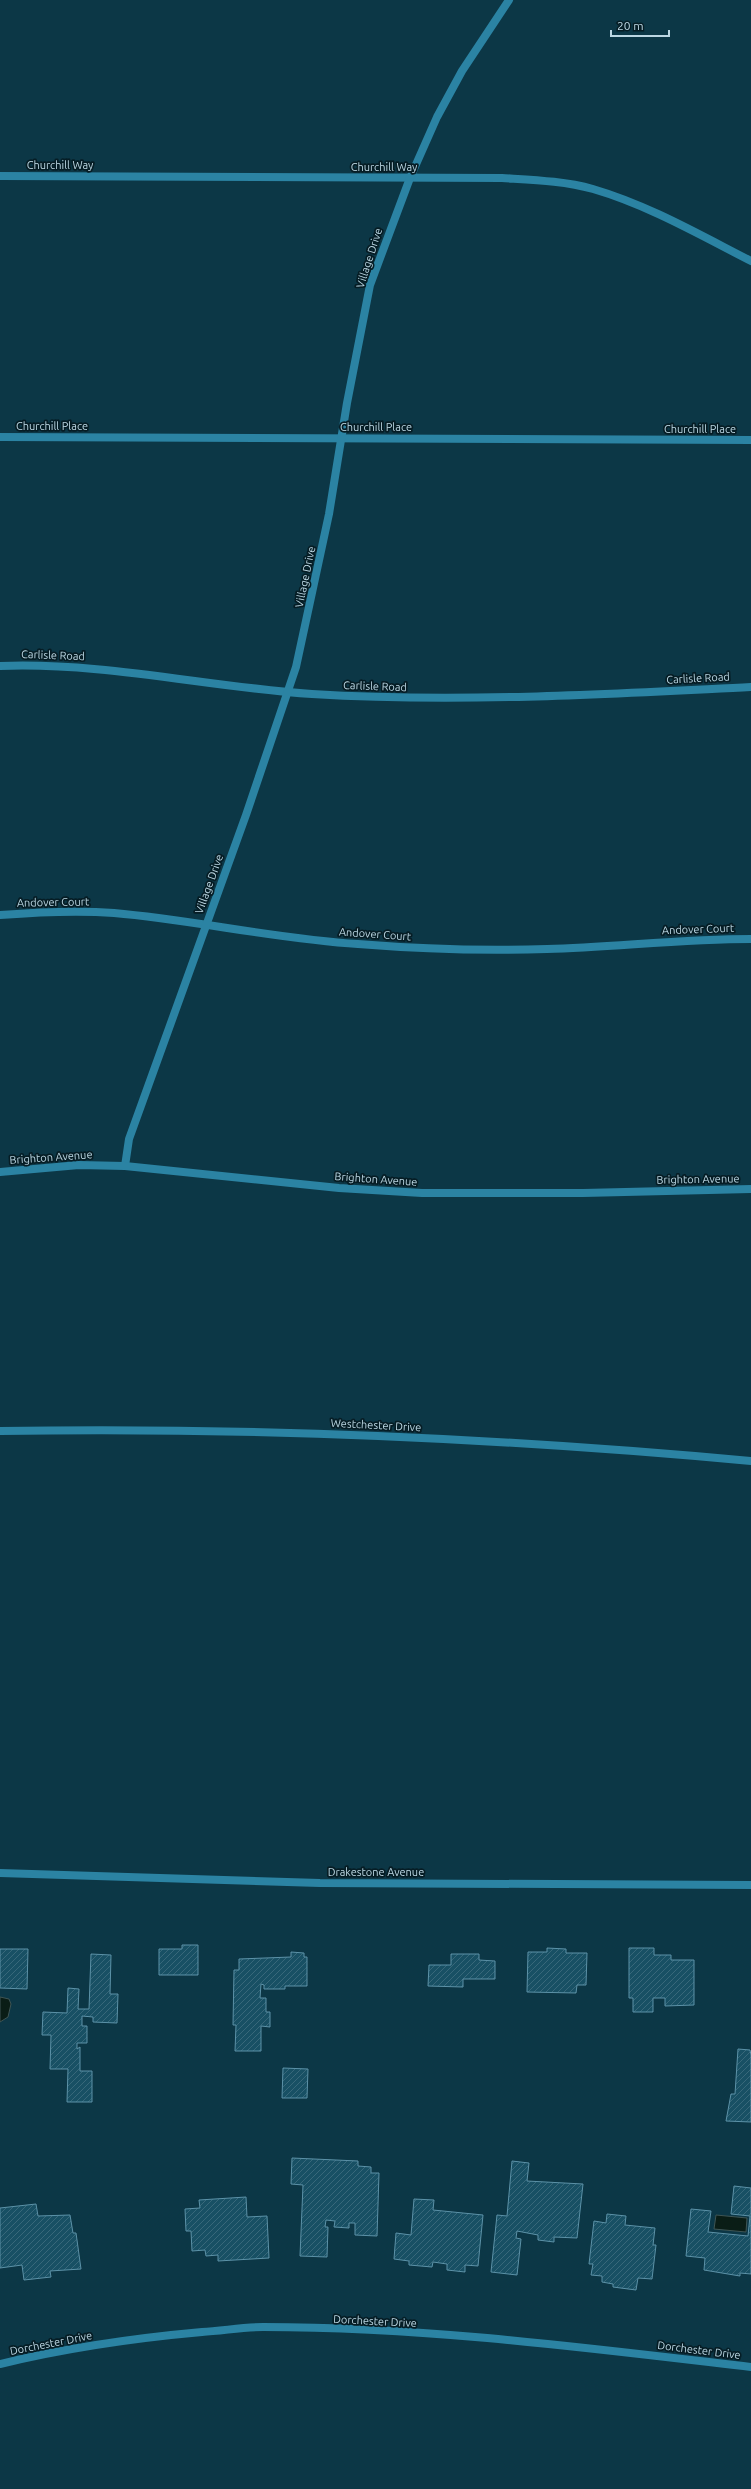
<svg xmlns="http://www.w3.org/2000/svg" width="751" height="2489" font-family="Ubuntu,sans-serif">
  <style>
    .water { fill: #0a1d16; stroke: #3f5554 }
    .building { fill: url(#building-hatch); stroke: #5c92a8 }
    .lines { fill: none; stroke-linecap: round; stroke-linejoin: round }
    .minor { stroke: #2b83a3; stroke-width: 8 }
    .labels { text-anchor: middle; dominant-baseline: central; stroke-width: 3.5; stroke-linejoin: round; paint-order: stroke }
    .street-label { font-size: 11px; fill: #bcd7e3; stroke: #061d25 }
  </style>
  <defs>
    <pattern id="building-hatch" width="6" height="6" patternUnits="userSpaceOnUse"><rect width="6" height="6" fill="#185064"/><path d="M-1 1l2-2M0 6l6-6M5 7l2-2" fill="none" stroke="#38687a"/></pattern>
  </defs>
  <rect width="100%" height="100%" fill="#0c3746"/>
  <!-- water -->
  <g class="water">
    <polygon points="0,1997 9,1999 11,2004 8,2017 0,2022"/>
    <polygon points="716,2215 747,2218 746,2232 714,2229"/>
  </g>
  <!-- building -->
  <g class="building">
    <polygon points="182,1945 198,1945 198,1975 159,1975 159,1949 182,1949"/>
    <polygon points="547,1948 566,1949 566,1953 587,1953 586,1985 577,1985 576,1993 527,1992 528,1952 547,1952"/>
    <polygon points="629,1948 654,1948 654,1955 671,1955 671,1960 694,1960 694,2005 665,2006 665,1998 653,1998 653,2012 633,2012 633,1998 629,1998"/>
    <polygon points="0,1949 28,1949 27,1989 0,1988"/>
    <polygon points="291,1952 304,1953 304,1957 307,1957 307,1986 285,1986 285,1989 264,1989 264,1985 261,1984 260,1998 266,1998 266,2012 270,2012 270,2027 261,2026 261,2051 235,2051 236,2025 233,2025 234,1970 239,1970 239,1959 291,1957"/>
    <polygon points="91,1954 111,1955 110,1994 118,1994 117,2023 93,2022 93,2017 82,2016 82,2026 87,2026 87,2043 77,2043 77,2049 80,2047 80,2071 92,2071 92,2102 67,2102 68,2069 50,2069 51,2035 42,2035 43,2012 67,2013 68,1988 79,1989 78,2009 89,2009"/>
    <polygon points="451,1954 479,1954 479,1960 495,1961 495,1979 463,1979 463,1987 428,1986 429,1965 451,1965"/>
    <polygon points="738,2049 750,2050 751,2055 751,2122 726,2121 731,2094 735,2094"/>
    <polygon points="283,2068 308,2069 307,2098 282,2098"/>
    <polygon points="292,2158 358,2161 358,2166 371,2167 371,2173 379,2173 377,2236 355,2235 355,2223 349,2223 349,2228 334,2227 335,2221 326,2220 325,2227 328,2227 327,2257 300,2256 303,2185 291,2184"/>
    <polygon points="512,2161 529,2163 527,2181 583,2184 577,2238 554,2237 554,2242 538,2240 538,2235 517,2231 516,2238 521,2239 517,2275 491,2272 497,2215 507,2216"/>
    <polygon points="734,2186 751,2188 751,2274 740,2273 740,2276 704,2270 705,2258 686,2256 691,2209 711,2211 708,2232 748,2236 750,2216 731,2214"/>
    <polygon points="246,2197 247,2217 267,2216 269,2258 218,2261 218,2255 206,2256 205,2250 192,2251 191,2231 186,2231 185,2209 200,2208 199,2200"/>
    <polygon points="414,2199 434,2200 433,2210 483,2215 478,2266 465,2265 465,2272 447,2270 447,2264 433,2262 432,2267 409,2265 409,2261 394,2259 396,2233 411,2235"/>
    <polygon points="36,2204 38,2216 70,2215 73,2233 76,2233 81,2269 50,2271 51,2277 24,2280 22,2265 0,2268 0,2208"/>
    <polygon points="607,2214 626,2216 625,2225 655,2228 653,2245 656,2245 652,2279 638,2278 636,2290 613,2287 613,2284 602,2282 602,2276 591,2275 593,2264 589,2264 594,2221 606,2223"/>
  </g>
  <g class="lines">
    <!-- minor -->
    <g class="minor">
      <path d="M 0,176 L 502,178 C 533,180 564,181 593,189 C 648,205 700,235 751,261"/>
      <polyline points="0,437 751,440"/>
      <path d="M 0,666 C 105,662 208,687 312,694 C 459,703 605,694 751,687"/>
      <path d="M 0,915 C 38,912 76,910 114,913 C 195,920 276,939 358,944 C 420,949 484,951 547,949 C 615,947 683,939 751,939"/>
      <polyline points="125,1166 129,1139 246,815 296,667 329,514 347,403 370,285 410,178 437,117 462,71 509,0"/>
      <polyline points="0,1172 79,1165 125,1166 339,1188 422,1193 583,1193 751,1189"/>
      <path d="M 0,1431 C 251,1427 501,1438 751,1461"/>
      <polyline points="0,1873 320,1883 751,1885"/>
      <path d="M 0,2364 C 66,2348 135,2338 202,2332 C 222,2331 243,2327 263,2327 C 426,2327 589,2348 751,2367"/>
    </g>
  </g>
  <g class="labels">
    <!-- street labels -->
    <g class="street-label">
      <text x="60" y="165">Churchill Way</text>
      <text x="384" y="167">Churchill Way</text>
      <text transform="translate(369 258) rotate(-72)">Village Drive</text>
      <text x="52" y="426">Churchill Place</text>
      <text x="376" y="427">Churchill Place</text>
      <text x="700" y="429">Churchill Place</text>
      <text transform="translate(305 577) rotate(-78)">Village Drive</text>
      <text transform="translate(53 655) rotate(2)">Carlisle Road</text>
      <text transform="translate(698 678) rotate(-3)">Carlisle Road</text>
      <text transform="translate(375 686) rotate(2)">Carlisle Road</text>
      <text transform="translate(209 884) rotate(-70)">Village Drive</text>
      <text transform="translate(53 902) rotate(-1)">Andover Court</text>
      <text transform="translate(698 929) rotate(-2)">Andover Court</text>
      <text transform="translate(375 934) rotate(4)">Andover Court</text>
      <text transform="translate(51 1157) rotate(-4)">Brighton Avenue</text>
      <text transform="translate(376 1179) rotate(4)">Brighton Avenue</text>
      <text transform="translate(698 1179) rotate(-1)">Brighton Avenue</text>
      <text transform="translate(376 1425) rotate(3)">Westchester Drive</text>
      <text x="376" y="1872">Drakestone Avenue</text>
      <text transform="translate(375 2321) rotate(3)">Dorchester Drive</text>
      <text transform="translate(51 2343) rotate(-11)">Dorchester Drive</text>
      <text transform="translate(699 2350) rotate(7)">Dorchester Drive</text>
    </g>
  </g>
  <!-- scale -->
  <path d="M611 30v6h58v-6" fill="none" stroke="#bcd7e3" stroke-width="2"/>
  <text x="617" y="30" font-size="12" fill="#bcd7e3" stroke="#061d25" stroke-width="3" paint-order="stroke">20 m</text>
</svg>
